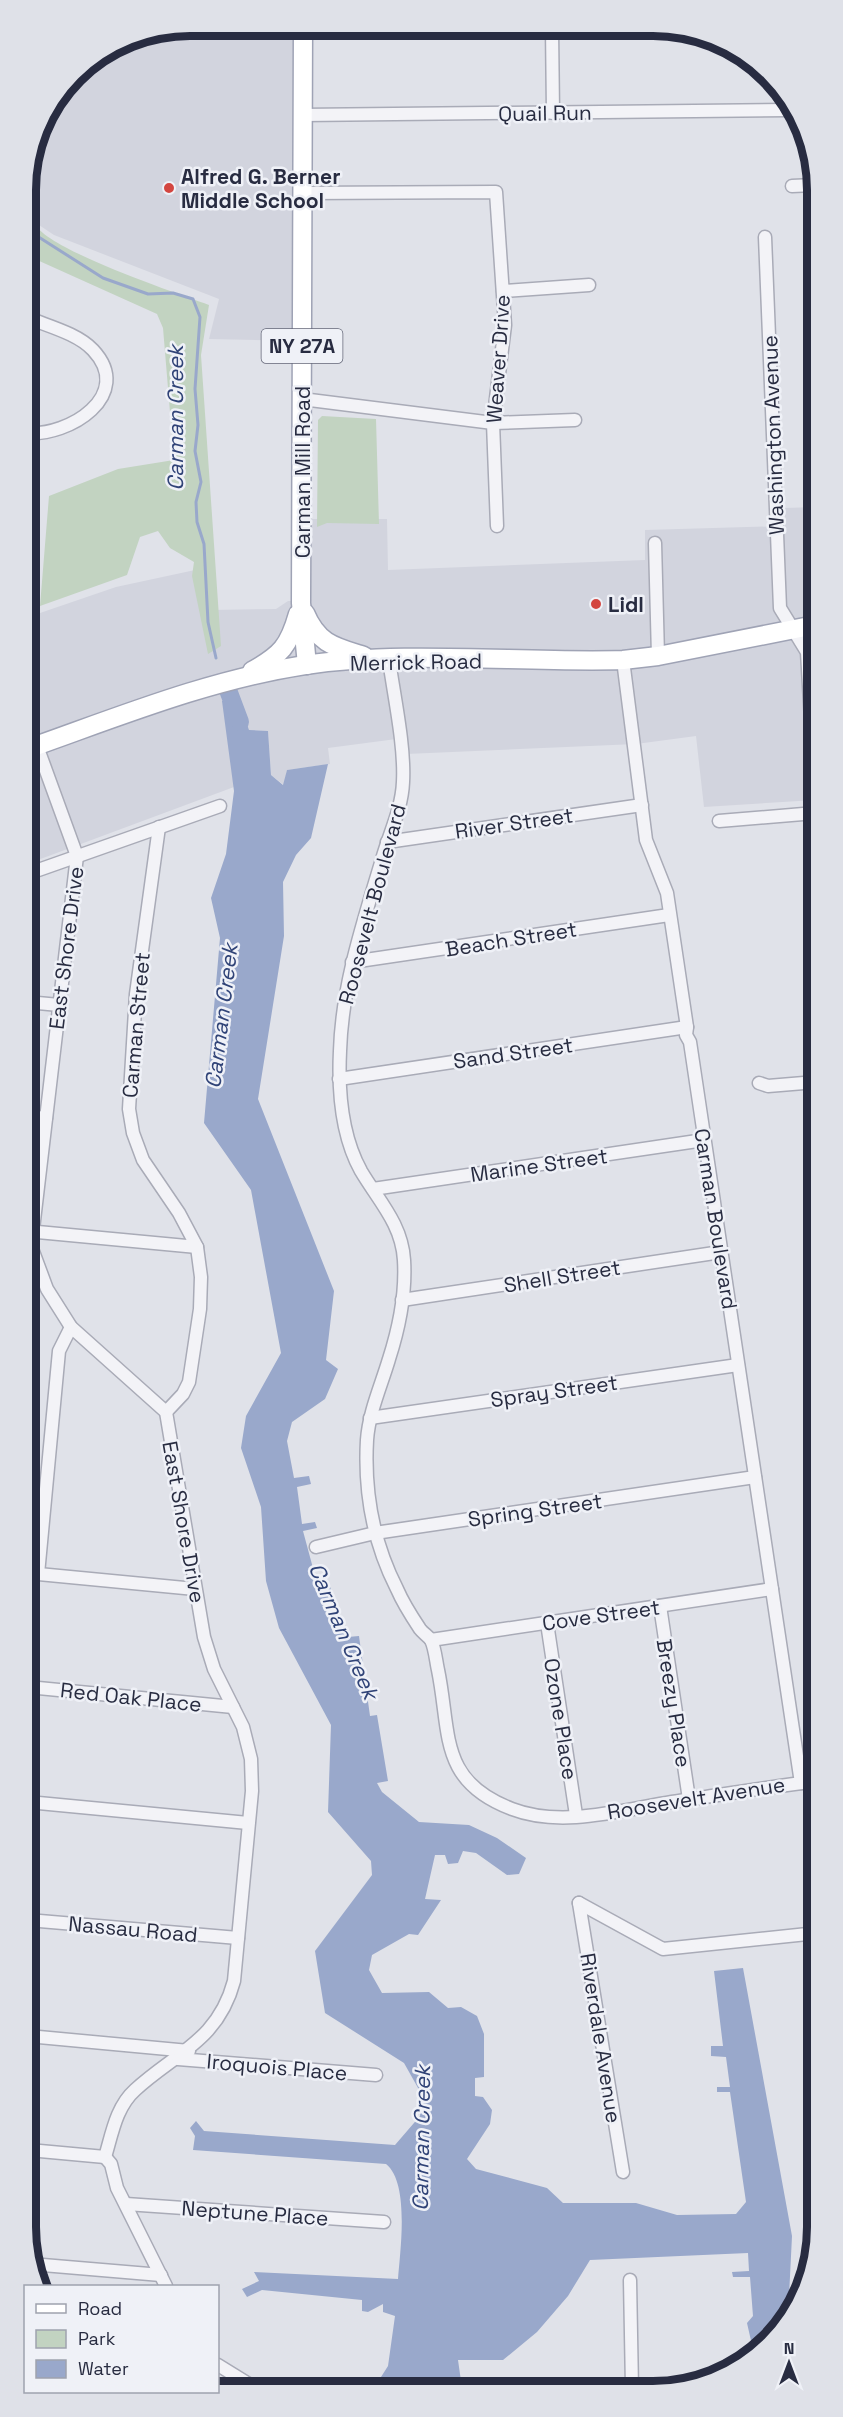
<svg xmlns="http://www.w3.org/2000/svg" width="843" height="2417" font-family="'Space Grotesk',sans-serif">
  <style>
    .built { fill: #d2d4de }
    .green { fill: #c2d3c1 }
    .water { fill: #99a8cb }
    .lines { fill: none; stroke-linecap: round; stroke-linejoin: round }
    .stream { stroke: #99a8cb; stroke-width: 3 }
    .river { stroke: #99a8cb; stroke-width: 18 }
    .minor-casing { stroke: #a9abb7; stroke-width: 15 }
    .primary-casing { stroke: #9fa3b5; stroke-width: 21 }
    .minor { stroke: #f3f3f7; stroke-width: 12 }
    .primary { stroke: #fff; stroke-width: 18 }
    .poi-dot { fill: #d34640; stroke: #eff1f7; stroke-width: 2 }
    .labels { text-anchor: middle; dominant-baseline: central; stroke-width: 5; stroke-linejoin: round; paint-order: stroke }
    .shield { fill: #eff1f7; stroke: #646778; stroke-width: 1.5 }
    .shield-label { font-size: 20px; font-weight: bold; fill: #282c41 }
    .street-label { font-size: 21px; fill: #282c41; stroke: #eff1f7 }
    .poi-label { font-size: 21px; font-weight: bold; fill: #282c41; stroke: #eff1f7; text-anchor: start }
    .water-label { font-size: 22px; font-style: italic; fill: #304377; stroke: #eff1f7 }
    .rim { fill: none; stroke: #282c41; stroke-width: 8 }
  </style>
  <rect width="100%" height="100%" fill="#e0e2e9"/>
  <!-- built -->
  <g class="built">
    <polygon points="190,26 309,26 307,341 209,339 219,299 54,235 39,225 30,204 42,118 81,67 127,38"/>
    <polygon points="815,507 815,800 704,807 696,736 636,744 406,754 404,738 328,748 330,764 287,770 284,785 271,775 268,731 249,730 238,698 223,701 234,787 27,864 27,668 38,664 40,613 116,587 209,567 210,610 276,609 288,601 309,601 308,519 387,519 388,570 645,560 645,530 785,526 785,508"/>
  </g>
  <!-- green -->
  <g class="green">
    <path d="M 31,159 C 30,180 24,203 34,223 C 47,250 177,293 209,305 L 201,355 L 221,646 L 208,654 L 192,576 L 194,562 L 170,548 L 158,531 L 140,537 L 127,575 L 40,606 L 49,496 L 118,469 L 174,460 L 163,328 L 157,314 L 26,255 L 26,179 Z"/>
    <polygon points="322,416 376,419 379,524 327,523 317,527 318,420"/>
  </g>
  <!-- water -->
  <path class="water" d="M 238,697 L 249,730 L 268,731 L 271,775 L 283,785 L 287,770 L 328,764 L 311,838 L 296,855 L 283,882 L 284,936 L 258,1099 L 334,1291 L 326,1360 L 338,1369 L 325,1399 L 292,1422 L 287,1441 L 294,1478 L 309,1476 L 311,1484 L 297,1487 L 302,1524 L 315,1522 L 317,1528 L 303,1531 L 317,1583 L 329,1584 L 334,1598 L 322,1606 L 348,1637 L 359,1636 L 370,1716 L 377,1715 L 388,1781 L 377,1783 L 382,1792 L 419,1822 L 469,1825 L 497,1838 L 526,1858 L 519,1874 L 507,1875 L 476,1853 L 463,1851 L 458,1863 L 448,1864 L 445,1855 L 435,1855 L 425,1899 L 441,1900 L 418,1935 L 409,1934 L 372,1955 L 369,1970 L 382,1993 L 429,1992 L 448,2008 L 461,2007 L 477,2016 L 484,2034 L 484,2077 L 475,2078 L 475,2096 L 483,2097 L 492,2110 L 490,2124 L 467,2159 L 476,2169 L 547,2188 L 563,2203 L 636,2203 L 677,2215 L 736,2214 L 746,2202 L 730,2092 L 717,2092 L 717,2087 L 730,2087 L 726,2057 L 711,2056 L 711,2046 L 723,2046 L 714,1971 L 743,1968 L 792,2236 L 788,2317 L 777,2335 L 754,2354 L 747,2323 L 753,2316 L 750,2277 L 733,2277 L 732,2272 L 749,2271 L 748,2253 L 590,2260 L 568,2296 L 537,2332 L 503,2360 L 458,2360 L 462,2388 L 374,2388 L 388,2366 L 395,2316 L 383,2312 L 383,2304 L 368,2312 L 362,2311 L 362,2300 L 262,2290 L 247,2297 L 242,2289 L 259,2281 L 254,2272 L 398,2279 C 400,2252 410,2183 386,2164 L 193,2150 L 195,2136 L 190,2128 L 196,2121 L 204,2131 L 395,2145 L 420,2116 L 422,2095 L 404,2063 L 325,2013 L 315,1951 L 372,1875 L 371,1861 L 328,1812 L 331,1725 L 279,1628 L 266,1581 L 261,1507 L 241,1448 L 246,1416 L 281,1353 L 251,1190 L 204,1123 L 220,938 L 211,898 L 226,854 L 234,791 L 222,701 Z"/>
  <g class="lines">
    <!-- stream -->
    <polyline class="stream" points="26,216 37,236 103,278 148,294 173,293 193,299 200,317 195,389 198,425 195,451 201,482 196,502 197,522 204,544 208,622 216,658"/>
    <!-- river -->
    <polyline class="river" points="228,690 240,722"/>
    <!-- minor casing -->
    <g class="minor-casing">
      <g id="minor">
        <polyline points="552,28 553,113"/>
        <polyline points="302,115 789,110"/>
        <polyline points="792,186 814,185"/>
        <polyline points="302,193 496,192 505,325 493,423 497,526"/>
        <polyline points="765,237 780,608 807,652 815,788"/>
        <polyline points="503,291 589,285"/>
        <path d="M 26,317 C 47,326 77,333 93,350 C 135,395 69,437 26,433"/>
        <polyline points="302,399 493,423 575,420"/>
        <polyline points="655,543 658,656"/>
        <path d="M 389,660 C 394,696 405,746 403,782 C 402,808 390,832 383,856 C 364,920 342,984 340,1051 C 338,1092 341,1135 361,1171 C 378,1200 402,1224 404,1260 C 406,1292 399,1328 389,1359 C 381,1386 369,1412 367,1440 C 364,1493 373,1542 397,1589 C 403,1603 412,1617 420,1629 C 423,1633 428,1636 431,1640 C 435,1648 436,1661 438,1670 C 451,1733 438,1781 512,1809 C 561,1828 622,1810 672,1802 C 720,1795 768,1787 817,1781"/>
        <polyline points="623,660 646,840 667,893 687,1027 686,1035 690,1042 801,1783"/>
        <path d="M 37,746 L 77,856 L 31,1246 L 47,1289 L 71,1327 L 166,1412 L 204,1637 L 214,1669 L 243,1727 L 251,1759 L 252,1791 L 234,1981 C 218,2041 175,2053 135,2090 C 116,2107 112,2134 105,2157"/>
        <polyline points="719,821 815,813"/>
        <polyline points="159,827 136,994 129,1109 133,1133 143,1160 179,1213 197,1247 201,1277 200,1309 189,1382 183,1394 166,1412"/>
        <polyline points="387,842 642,805"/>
        <polyline points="27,874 220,806"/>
        <polyline points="352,962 669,915"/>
        <polyline points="27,1002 59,1005"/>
        <polyline points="339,1079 687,1027"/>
        <polyline points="759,1083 768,1086 816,1082"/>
        <polyline points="27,1116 46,1118"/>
        <polyline points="373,1189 704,1140"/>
        <polyline points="27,1231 197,1247"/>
        <polyline points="402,1300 721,1252"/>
        <polyline points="370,1418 738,1365"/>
        <polyline points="316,1547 375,1533 755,1477"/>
        <polyline points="28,1573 195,1589"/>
        <polyline points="38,1574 59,1351 71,1327"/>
        <polyline points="660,1606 689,1799"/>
        <polyline points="547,1623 576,1815"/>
        <polyline points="431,1640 772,1589"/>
        <polyline points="28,1687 233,1707"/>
        <polyline points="28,1802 248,1823"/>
        <polyline points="579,1903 623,2172"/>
        <polyline points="579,1903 663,1949 817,1933"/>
        <polyline points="28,1920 238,1938"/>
        <polyline points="28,2036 189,2051"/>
        <polyline points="178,2059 376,2075"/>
        <polyline points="29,2150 105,2157"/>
        <polyline points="105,2157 111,2164 117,2188 166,2286"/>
        <polyline points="126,2204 384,2222"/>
        <polyline points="31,2264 161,2275"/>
        <polyline points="630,2280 632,2388"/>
        <polyline points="218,2365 255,2388"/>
      </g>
    </g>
    <!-- primary casing -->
    <g class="primary-casing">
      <g id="primary">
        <polyline points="303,26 301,603 307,665"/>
        <path d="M 305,613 C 318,644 335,647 364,656"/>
        <path d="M 252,671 C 281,655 289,646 298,614"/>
        <path d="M 27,749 C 118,717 208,680 305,665 C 405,650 520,663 623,660 L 658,656 L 815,625"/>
      </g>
    </g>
    <!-- minor -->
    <use href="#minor" class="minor"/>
    <!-- primary -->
    <use href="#primary" class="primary"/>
  </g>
  <!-- markers -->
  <g class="poi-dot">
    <circle cx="169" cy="188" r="6"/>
    <circle cx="596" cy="604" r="6"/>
  </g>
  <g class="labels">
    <!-- shield labels -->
    <rect class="shield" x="261.5" y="329" width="81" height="34" rx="4.5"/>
    <g class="shield-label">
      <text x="302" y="346">NY 27A</text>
    </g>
    <!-- street labels -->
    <g class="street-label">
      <text transform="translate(545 113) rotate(-1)">Quail Run</text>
      <text transform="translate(498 359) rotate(-86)">Weaver Drive</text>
      <text transform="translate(773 435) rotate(-92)">Washington Avenue</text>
      <text transform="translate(302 472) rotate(-90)">Carman Mill Road</text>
      <text transform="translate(416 662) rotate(-1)">Merrick Road</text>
      <text transform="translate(514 823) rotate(-8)">River Street</text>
      <text transform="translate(372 904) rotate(-75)">Roosevelt Boulevard</text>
      <text transform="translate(511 939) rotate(-9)">Beach Street</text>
      <text transform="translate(66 948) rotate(-83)">East Shore Drive</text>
      <text transform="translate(136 1025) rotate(-85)">Carman Street</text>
      <text transform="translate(513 1053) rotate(-8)">Sand Street</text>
      <text transform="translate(539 1165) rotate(-8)">Marine Street</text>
      <text transform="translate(716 1219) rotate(81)">Carman Boulevard</text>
      <text transform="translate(562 1276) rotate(-9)">Shell Street</text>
      <text transform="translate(554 1391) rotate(-8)">Spray Street</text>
      <text transform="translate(535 1510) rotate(-8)">Spring Street</text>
      <text transform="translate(184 1522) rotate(80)">East Shore Drive</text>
      <text transform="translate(601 1615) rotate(-8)">Cove Street</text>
      <text transform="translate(131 1697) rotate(6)">Red Oak Place</text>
      <text transform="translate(674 1703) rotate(81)">Breezy Place</text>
      <text transform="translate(561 1719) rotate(81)">Ozone Place</text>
      <text transform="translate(696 1798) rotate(-9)">Roosevelt Avenue</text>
      <text transform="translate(133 1929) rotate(5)">Nassau Road</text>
      <text transform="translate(601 2038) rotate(81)">Riverdale Avenue</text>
      <text transform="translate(277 2067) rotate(5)">Iroquois Place</text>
      <text transform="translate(255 2213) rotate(4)">Neptune Place</text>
    </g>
    <!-- poi labels -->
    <g class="poi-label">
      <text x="181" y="176">Alfred G. Berner<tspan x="181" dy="24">Middle School</tspan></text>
      <text x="608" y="604">Lidl</text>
    </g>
    <!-- water labels -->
    <g class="water-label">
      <text transform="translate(175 418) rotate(-90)">Carman Creek</text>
      <text transform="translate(221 1016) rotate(-83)">Carman Creek</text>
      <text transform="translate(344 1631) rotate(67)">Carman Creek</text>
      <text transform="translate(421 2138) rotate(-89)">Carman Creek</text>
    </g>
  </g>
  <!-- crop -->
  <path d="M0 0H843V2417H0ZM190 36H653A154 154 0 0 1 807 190V2227A154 154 0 0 1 653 2381H190A154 154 0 0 1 36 2227V190A154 154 0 0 1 190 36Z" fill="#dfe1e8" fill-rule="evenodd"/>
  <path class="rim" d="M190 36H653A154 154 0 0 1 807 190V2227A154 154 0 0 1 653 2381H190A154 154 0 0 1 36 2227V190A154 154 0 0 1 190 36Z"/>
  <!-- legend -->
  <rect x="24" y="2285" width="195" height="108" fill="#eff1f7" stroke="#9fa2ae" stroke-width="1.5"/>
  <rect x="36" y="2304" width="30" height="9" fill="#ffffff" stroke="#9fa2ae" stroke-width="1.5"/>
  <text x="78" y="2315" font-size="18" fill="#282c41">Road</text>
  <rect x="36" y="2330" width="30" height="18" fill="#c2d3c1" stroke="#9fa2ae" stroke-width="1.5"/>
  <text x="78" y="2345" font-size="18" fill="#282c41">Park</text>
  <rect x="36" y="2360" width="30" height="18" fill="#99a8cb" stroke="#9fa2ae" stroke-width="1.5"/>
  <text x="78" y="2375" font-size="18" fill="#282c41">Water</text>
  <!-- north arrow -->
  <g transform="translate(789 2363)" stroke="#eff1f7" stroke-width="4.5" paint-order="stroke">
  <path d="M0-4.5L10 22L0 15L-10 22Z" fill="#282c41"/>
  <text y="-9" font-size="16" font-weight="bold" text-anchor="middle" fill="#282c41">N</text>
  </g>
</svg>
